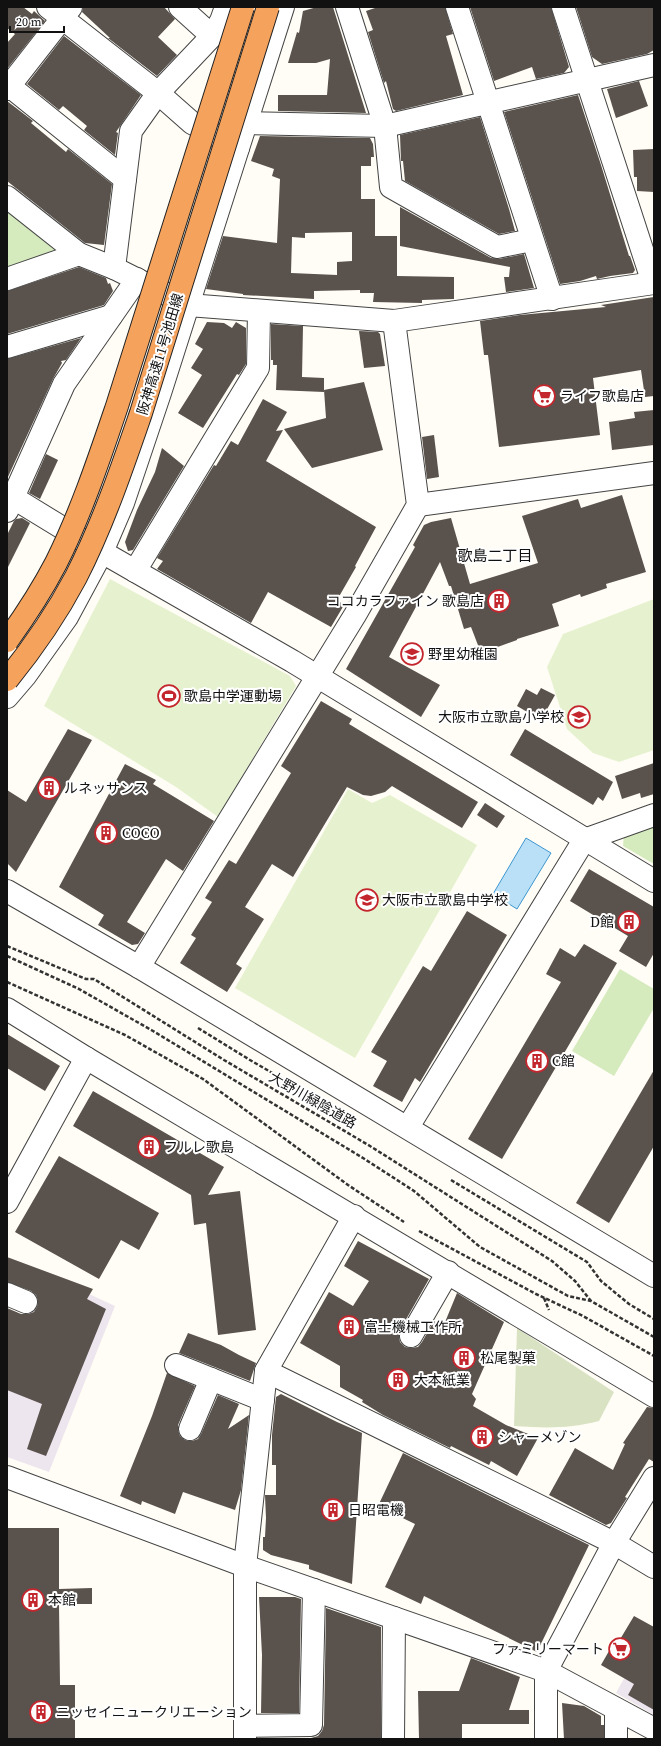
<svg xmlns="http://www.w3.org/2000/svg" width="661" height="1746" font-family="'Source Serif 4','Noto Sans JP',serif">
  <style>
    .industrial { fill: #eee6ef }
    .green { fill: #d5ebbd }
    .cemetery { fill: #d9e3c4 }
    .pitch { fill: #e6f2cf }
    .water { fill: #b9e0f7; stroke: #3f96cf }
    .building { fill: #5a524d; fill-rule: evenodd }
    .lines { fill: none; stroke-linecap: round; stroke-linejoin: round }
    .minor-casing { stroke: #444; stroke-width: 24 }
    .path { stroke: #333; stroke-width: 2.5; stroke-dasharray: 4 2; stroke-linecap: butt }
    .minor { stroke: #fff; stroke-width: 22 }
    .highway-bridge-casing { stroke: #222; stroke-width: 24; stroke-linecap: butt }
    .highway-bridge { stroke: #f5a25d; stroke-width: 22 }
    .labels { text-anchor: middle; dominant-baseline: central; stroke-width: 4; stroke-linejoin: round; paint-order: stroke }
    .street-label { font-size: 14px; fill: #111; stroke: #fff }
    .poi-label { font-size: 14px; fill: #111; stroke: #fff; text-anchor: start }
    .neighbourhood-label { font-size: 15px; fill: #111; stroke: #fff }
  </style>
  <rect width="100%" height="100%" fill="#fffdf5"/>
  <!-- industrial -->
  <g class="industrial">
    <polygon points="44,1273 115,1306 49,1472 7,1457 7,1361"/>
    <polygon points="654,1624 654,1715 616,1693"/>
  </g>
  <!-- green -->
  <g class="green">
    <polygon points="7,207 55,245 54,253 7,269"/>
    <polygon points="654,824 654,864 623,846 624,834"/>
    <polygon points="620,969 654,989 654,1008 614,1076 572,1051"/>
  </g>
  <!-- cemetery -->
  <path class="cemetery" d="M 517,1328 L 614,1392 L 599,1421 C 568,1429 545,1428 514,1426 Z"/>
  <!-- pitch -->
  <g class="pitch">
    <polygon points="110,579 290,676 296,686 218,817 176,787 44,706"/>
    <polygon points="654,599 654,750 619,762 593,753 567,729 547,667 563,634"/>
    <polygon points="348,789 372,803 390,795 477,845 355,1058 235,988"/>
  </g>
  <!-- water -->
  <polygon class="water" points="526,838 551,853 517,909 493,894"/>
  <!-- building -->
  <g class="building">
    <polygon points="7,7 23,7 32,14 34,11 45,21 7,69 7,43 15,34 7,28"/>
    <polygon points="83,7 164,7 175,19 158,37 177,55 157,76 108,38 110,38 82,12"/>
    <polygon points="317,7 333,7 366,113 278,111 278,95 327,95 330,59 316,63 288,63 297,32 299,33 303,11"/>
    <polygon points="378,7 445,7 453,34 446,36 463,95 396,111 393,109 386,81 384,83 368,32 373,30 366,11"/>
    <polygon points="470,7 551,7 569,67 564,73 536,79 532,67 494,81"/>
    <polygon points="576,7 654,7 654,50 647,54 602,64 592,57"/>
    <polygon points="64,36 141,95 116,132 118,133 115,155 84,130 87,126 63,106 59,110 27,84"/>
    <polygon points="639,81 648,106 616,118 607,89"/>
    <polygon points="578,95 601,165 629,256 630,256 635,270 633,273 610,276 597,279 596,276 580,281 560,284 504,112"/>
    <polygon points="7,101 33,121 31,123 66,152 68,149 112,184 104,245 85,243 7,181"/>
    <polygon points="480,117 509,209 515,231 499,234 405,181 403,161 401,161 400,135"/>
    <path d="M 260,136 L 370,138 L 373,144 L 374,157 L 371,157 L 371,166 L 361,166 L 361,199 L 375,199 L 375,236 L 397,236 L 397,276 L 454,277 L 454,299 L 422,300 L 422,303 L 373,302 L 374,293 L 360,293 L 360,290 L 314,291 L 314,299 L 243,295 L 243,294 L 206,289 L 223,236 L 277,243 L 280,179 L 272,176 L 274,169 L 251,161 ZM 352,232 L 352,261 L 337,262 L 337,275 L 291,273 L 292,237 L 305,238 L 305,233 Z"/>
    <polygon points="654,149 654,192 637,191 637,177 634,177 633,150"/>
    <polygon points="400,207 491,258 499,259 524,254 534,288 506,292 504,277 509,277 510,267 400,246"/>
    <polygon points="79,267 106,278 108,284 110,283 113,291 104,305 7,334 7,291"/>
    <polygon points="654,297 654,396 645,397 641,370 593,378 600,435 499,447 488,355 484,355 480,321 520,315 606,307 601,305"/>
    <polygon points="207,322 224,323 232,328 236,322 246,328 246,364 239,375 237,374 203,428 178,413 202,375 191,368 203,349 195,344"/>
    <polygon points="271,324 303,326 302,377 324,378 324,392 276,390 277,365 273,365 273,360 271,360"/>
    <polygon points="359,331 378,332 380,334 385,366 364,368"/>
    <polygon points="81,338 66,360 61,361 62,363 53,379 7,479 7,359"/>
    <polygon points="364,382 383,450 312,468 284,429 326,418 324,390"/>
    <polygon points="263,399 287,412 276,431 283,430 266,461 376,527 355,566 356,567 337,600 344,605 331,627 268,592 251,623 157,569 163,561 157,558 214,465 216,466 231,441 238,445"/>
    <polygon points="654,410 654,445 612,450 609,422 635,418 634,412"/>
    <polygon points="434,435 439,477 427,479 422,437"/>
    <polygon points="162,448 184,466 133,550 128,551 125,542 137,510 155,472"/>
    <polygon points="46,454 58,460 40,499 29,493"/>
    <polygon points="622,495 646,572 606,584 607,588 581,597 580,594 552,604 559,626 517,639 517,640 481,653 471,627 464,629 451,586 449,586 440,562 389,657 440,685 421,717 346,669 415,547 413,545 424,525 431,522 451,518 470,584 538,563 522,516 578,499 581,508"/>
    <polygon points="22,518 30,523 7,569 7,535 14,521 16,519"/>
    <polygon points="541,688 555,695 541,720 517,706 526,689 537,695"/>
    <polygon points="321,701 352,719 349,724 478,802 462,828 392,786 385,792 371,796 363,795 347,787 293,877 272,864 245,907 264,919 236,964 242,968 227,992 180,963 196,938 191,935 212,902 205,898 229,860 236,864 291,773 281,766"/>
    <polygon points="68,729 92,740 16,872 7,863 7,790 26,802"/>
    <polygon points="525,729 613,782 603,801 598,797 593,805 510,755"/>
    <polygon points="654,763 654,794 641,798 640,793 622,799 615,776"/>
    <polygon points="125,764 156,780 153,784 214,821 183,871 166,859 127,922 145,933 138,944 132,945 98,925 104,915 59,887"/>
    <polygon points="485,803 505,816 497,828 477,815"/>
    <polygon points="589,869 654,907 654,953 646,967 619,951 628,936 570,901"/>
    <polygon points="467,911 507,935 420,1082 415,1078 402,1102 373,1086 387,1061 371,1052 423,966 431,971"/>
    <polygon points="584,944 617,963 502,1159 468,1139 561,982 546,974 560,948 575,957"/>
    <polygon points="7,1034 60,1066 45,1091 7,1068"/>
    <polygon points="654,1070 654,1146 609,1223 576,1203"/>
    <polygon points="93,1091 224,1167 208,1195 240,1191 256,1330 218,1335 206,1223 194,1225 191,1195 73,1126"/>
    <polygon points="59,1156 159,1213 139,1250 121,1240 99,1279 15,1232"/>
    <polygon points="358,1241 429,1279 400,1330 399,1336 400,1342 405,1347 411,1348 418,1347 422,1342 434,1321 443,1327 457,1293 504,1322 472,1394 476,1399 473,1406 506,1425 538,1438 517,1476 491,1461 489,1465 451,1446 450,1448 383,1415 362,1402 363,1400 340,1387 340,1366 300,1343 329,1292 353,1306 369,1281 344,1266"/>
    <polygon points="7,1257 93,1289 87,1299 106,1309 46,1456 27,1449 42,1404 7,1390 7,1308 21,1314 28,1314 34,1312 37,1307 38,1301 36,1295 31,1291 7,1282"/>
    <polygon points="188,1333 221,1345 239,1355 256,1363 250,1381 179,1353"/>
    <polygon points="167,1373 195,1386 178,1425 178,1430 180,1436 185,1440 192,1441 198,1439 201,1434 218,1395 239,1404 228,1429 249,1415 241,1490 235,1510 183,1492 175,1514 142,1501 141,1505 120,1496 152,1416"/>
    <polygon points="281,1394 337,1422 362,1433 352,1584 309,1569 309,1565 271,1555 263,1550 263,1537 265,1537 266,1518 265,1495 276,1495 276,1465 272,1465 272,1435 276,1397"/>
    <polygon points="647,1407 654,1408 654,1462 649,1459 625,1497 627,1498 611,1523 606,1525 549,1495 575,1448 613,1470 625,1444 623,1443"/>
    <polygon points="403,1453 589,1545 537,1652 424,1596 421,1604 385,1587 415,1524 378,1506"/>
    <polygon points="7,1528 59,1528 59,1589 92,1588 92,1604 59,1604 60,1685 75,1685 75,1739 7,1739"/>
    <polygon points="259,1597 295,1597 301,1599 299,1713 261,1713 262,1655"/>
    <polygon points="326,1608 381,1627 381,1739 261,1739 311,1738 318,1736 322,1731 324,1725"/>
    <polygon points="634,1616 654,1627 654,1710 628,1695 634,1684 601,1665 613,1644 616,1646"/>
    <polygon points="471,1658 520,1677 509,1710 529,1710 529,1724 462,1724 462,1739 419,1739 418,1691 459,1691"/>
    <polygon points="562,1703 584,1706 601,1716 601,1725 604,1725 604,1739 564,1739"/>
  </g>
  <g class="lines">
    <!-- minor casing -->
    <g class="minor-casing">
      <g id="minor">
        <polyline points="48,7 158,93 192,123 238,148"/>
        <polyline points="180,7 212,36"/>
        <polyline points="347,7 385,126 391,187 497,247 532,240"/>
        <polyline points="457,7 552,299"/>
        <polyline points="563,7 653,283"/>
        <polyline points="7,84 125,179"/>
        <polyline points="7,89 71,7"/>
        <polyline points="246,123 385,126 654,65"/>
        <polyline points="7,197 79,254 114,268 188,305 394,321 654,283"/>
        <polyline points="114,268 131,131 158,93 212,36 221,21 226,7"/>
        <polyline points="7,279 79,254"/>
        <polyline points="7,347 111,316"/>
        <polyline points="7,494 102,552 292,661 654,881"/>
        <polyline points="418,505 654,473"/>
        <polyline points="7,511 64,384 137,279"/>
        <polyline points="135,571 258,368 259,311"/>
        <polyline points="7,697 25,676 67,617 102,552 123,503 160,393 283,7"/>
        <polyline points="7,891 139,967 654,1276"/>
        <polyline points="139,967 355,615 418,505 394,321"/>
        <polyline points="7,1009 86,1058 654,1396"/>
        <polyline points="408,1127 584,840 654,815"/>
        <polyline points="7,1202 86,1058"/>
        <polyline points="7,1294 26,1302"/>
        <polyline points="411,1336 448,1272"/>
        <polyline points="176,1365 263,1400"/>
        <polyline points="266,1371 614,1543 654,1567"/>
        <polyline points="190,1429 211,1379"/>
        <polyline points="7,1477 245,1566 546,1671 654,1729"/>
        <polyline points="245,1726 311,1725 314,1590"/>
        <polyline points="245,1739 245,1566 266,1371 354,1216"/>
        <polyline points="393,1739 394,1618"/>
        <polyline points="546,1739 546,1671 614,1543 654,1478"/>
        <polyline points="616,1739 616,1709"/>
      </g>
    </g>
    <!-- path -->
    <g class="path">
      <polyline points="7,946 86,979 94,979 224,1060 370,1146 552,1261 575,1281 591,1301"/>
      <polyline points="7,956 79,989 153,1031 363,1158 414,1191 480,1247 568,1296 591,1301 654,1337"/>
      <polyline points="7,982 125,1035 203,1079 348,1185 404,1222"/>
      <polyline points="198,1028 250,1060 324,1103"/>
      <polyline points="451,1180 587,1262 601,1281 629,1304 654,1319"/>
      <polyline points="419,1231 536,1294 583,1316 654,1356"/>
      <polyline points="544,1298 549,1310"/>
    </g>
    <!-- minor -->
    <use href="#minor" class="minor"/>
    <!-- highway-bridge casing -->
    <g class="highway-bridge-casing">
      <g id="highway-bridge">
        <path d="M 7,641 C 25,616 42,590 56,563 C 81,513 99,459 117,406 L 243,7"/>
        <path d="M 7,680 C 33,648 57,613 76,577 C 103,524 122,468 141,413 L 268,7"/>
      </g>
    </g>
    <!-- highway-bridge -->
    <use href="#highway-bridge" class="highway-bridge"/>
  </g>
  <!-- icons -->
  <defs>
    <g id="supermarket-ring" transform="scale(1.15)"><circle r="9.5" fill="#fff" stroke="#c4262e" stroke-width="1.5"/><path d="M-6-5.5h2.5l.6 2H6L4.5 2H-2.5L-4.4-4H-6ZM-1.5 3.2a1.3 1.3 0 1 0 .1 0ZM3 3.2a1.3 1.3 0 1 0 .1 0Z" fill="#c4262e"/></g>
    <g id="building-ring" transform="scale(1.15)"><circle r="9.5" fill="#fff" stroke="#c4262e" stroke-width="1.5"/><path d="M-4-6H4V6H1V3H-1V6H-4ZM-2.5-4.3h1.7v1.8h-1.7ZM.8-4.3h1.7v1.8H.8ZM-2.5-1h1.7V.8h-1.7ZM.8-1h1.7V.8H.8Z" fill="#c4262e"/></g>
    <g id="school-ring" transform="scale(1.15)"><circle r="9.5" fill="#fff" stroke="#c4262e" stroke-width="1.5"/><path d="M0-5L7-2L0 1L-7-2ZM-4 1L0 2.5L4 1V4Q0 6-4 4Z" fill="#c4262e"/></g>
    <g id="stadium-ring" transform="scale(1.15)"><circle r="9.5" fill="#fff" stroke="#c4262e" stroke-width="1.5"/><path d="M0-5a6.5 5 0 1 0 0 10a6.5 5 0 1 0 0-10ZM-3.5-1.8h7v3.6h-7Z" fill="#c4262e"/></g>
  </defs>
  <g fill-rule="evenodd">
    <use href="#supermarket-ring" x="544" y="396"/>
    <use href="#building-ring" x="499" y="601"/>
    <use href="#school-ring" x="412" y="654"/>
    <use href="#stadium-ring" x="169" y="696"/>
    <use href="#school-ring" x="579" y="717"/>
    <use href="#building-ring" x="49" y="788"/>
    <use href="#building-ring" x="106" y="833"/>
    <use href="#school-ring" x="367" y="900"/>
    <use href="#building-ring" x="629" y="922"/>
    <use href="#building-ring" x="537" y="1061"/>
    <use href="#building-ring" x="149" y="1147"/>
    <use href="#building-ring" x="349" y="1327"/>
    <use href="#building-ring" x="464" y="1358"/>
    <use href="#building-ring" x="398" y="1380"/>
    <use href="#building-ring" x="482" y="1437"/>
    <use href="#building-ring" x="333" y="1510"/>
    <use href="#building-ring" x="33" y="1600"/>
    <use href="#supermarket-ring" x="620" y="1649"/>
    <use href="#building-ring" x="41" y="1712"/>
  </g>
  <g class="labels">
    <!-- street labels -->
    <g class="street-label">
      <text transform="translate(160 354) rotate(-73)">阪神高速11号池田線</text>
      <text transform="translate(313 1100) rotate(30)">大野川緑陰道路</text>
    </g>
    <!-- poi labels -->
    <g class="poi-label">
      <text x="560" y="396">ライフ歌島店</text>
      <text x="484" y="601" text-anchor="end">ココカラファイン 歌島店</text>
      <text x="428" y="654">野里幼稚園</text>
      <text x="184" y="696">歌島中学運動場</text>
      <text x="564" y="717" text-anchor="end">大阪市立歌島小学校</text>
      <text x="64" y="788">ルネッサンス</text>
      <text x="122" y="833">COCO</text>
      <text x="382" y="900">大阪市立歌島中学校</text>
      <text x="614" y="922" text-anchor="end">D館</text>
      <text x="552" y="1061">C館</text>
      <text x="164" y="1147">フルレ歌島</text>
      <text x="364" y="1327">富士機械工作所</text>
      <text x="480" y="1358">松尾製菓</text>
      <text x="414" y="1380">大本紙業</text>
      <text x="498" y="1437">シャーメゾン</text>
      <text x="348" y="1510">日昭電機</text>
      <text x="48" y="1600">本館</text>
      <text x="604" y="1649" text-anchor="end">ファミリーマート</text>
      <text x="56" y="1712">ニッセイニュークリエーション</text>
    </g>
    <!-- neighbourhood labels -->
    <g class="neighbourhood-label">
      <text x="495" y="555">歌島二丁目</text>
    </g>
  </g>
  <!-- border -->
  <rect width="661" height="1746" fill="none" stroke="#111111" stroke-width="16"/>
  <!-- scale -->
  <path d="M10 26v6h54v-6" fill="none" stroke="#111111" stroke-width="2"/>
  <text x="16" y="26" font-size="12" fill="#111111" stroke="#ffffff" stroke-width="3" paint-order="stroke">20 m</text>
</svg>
